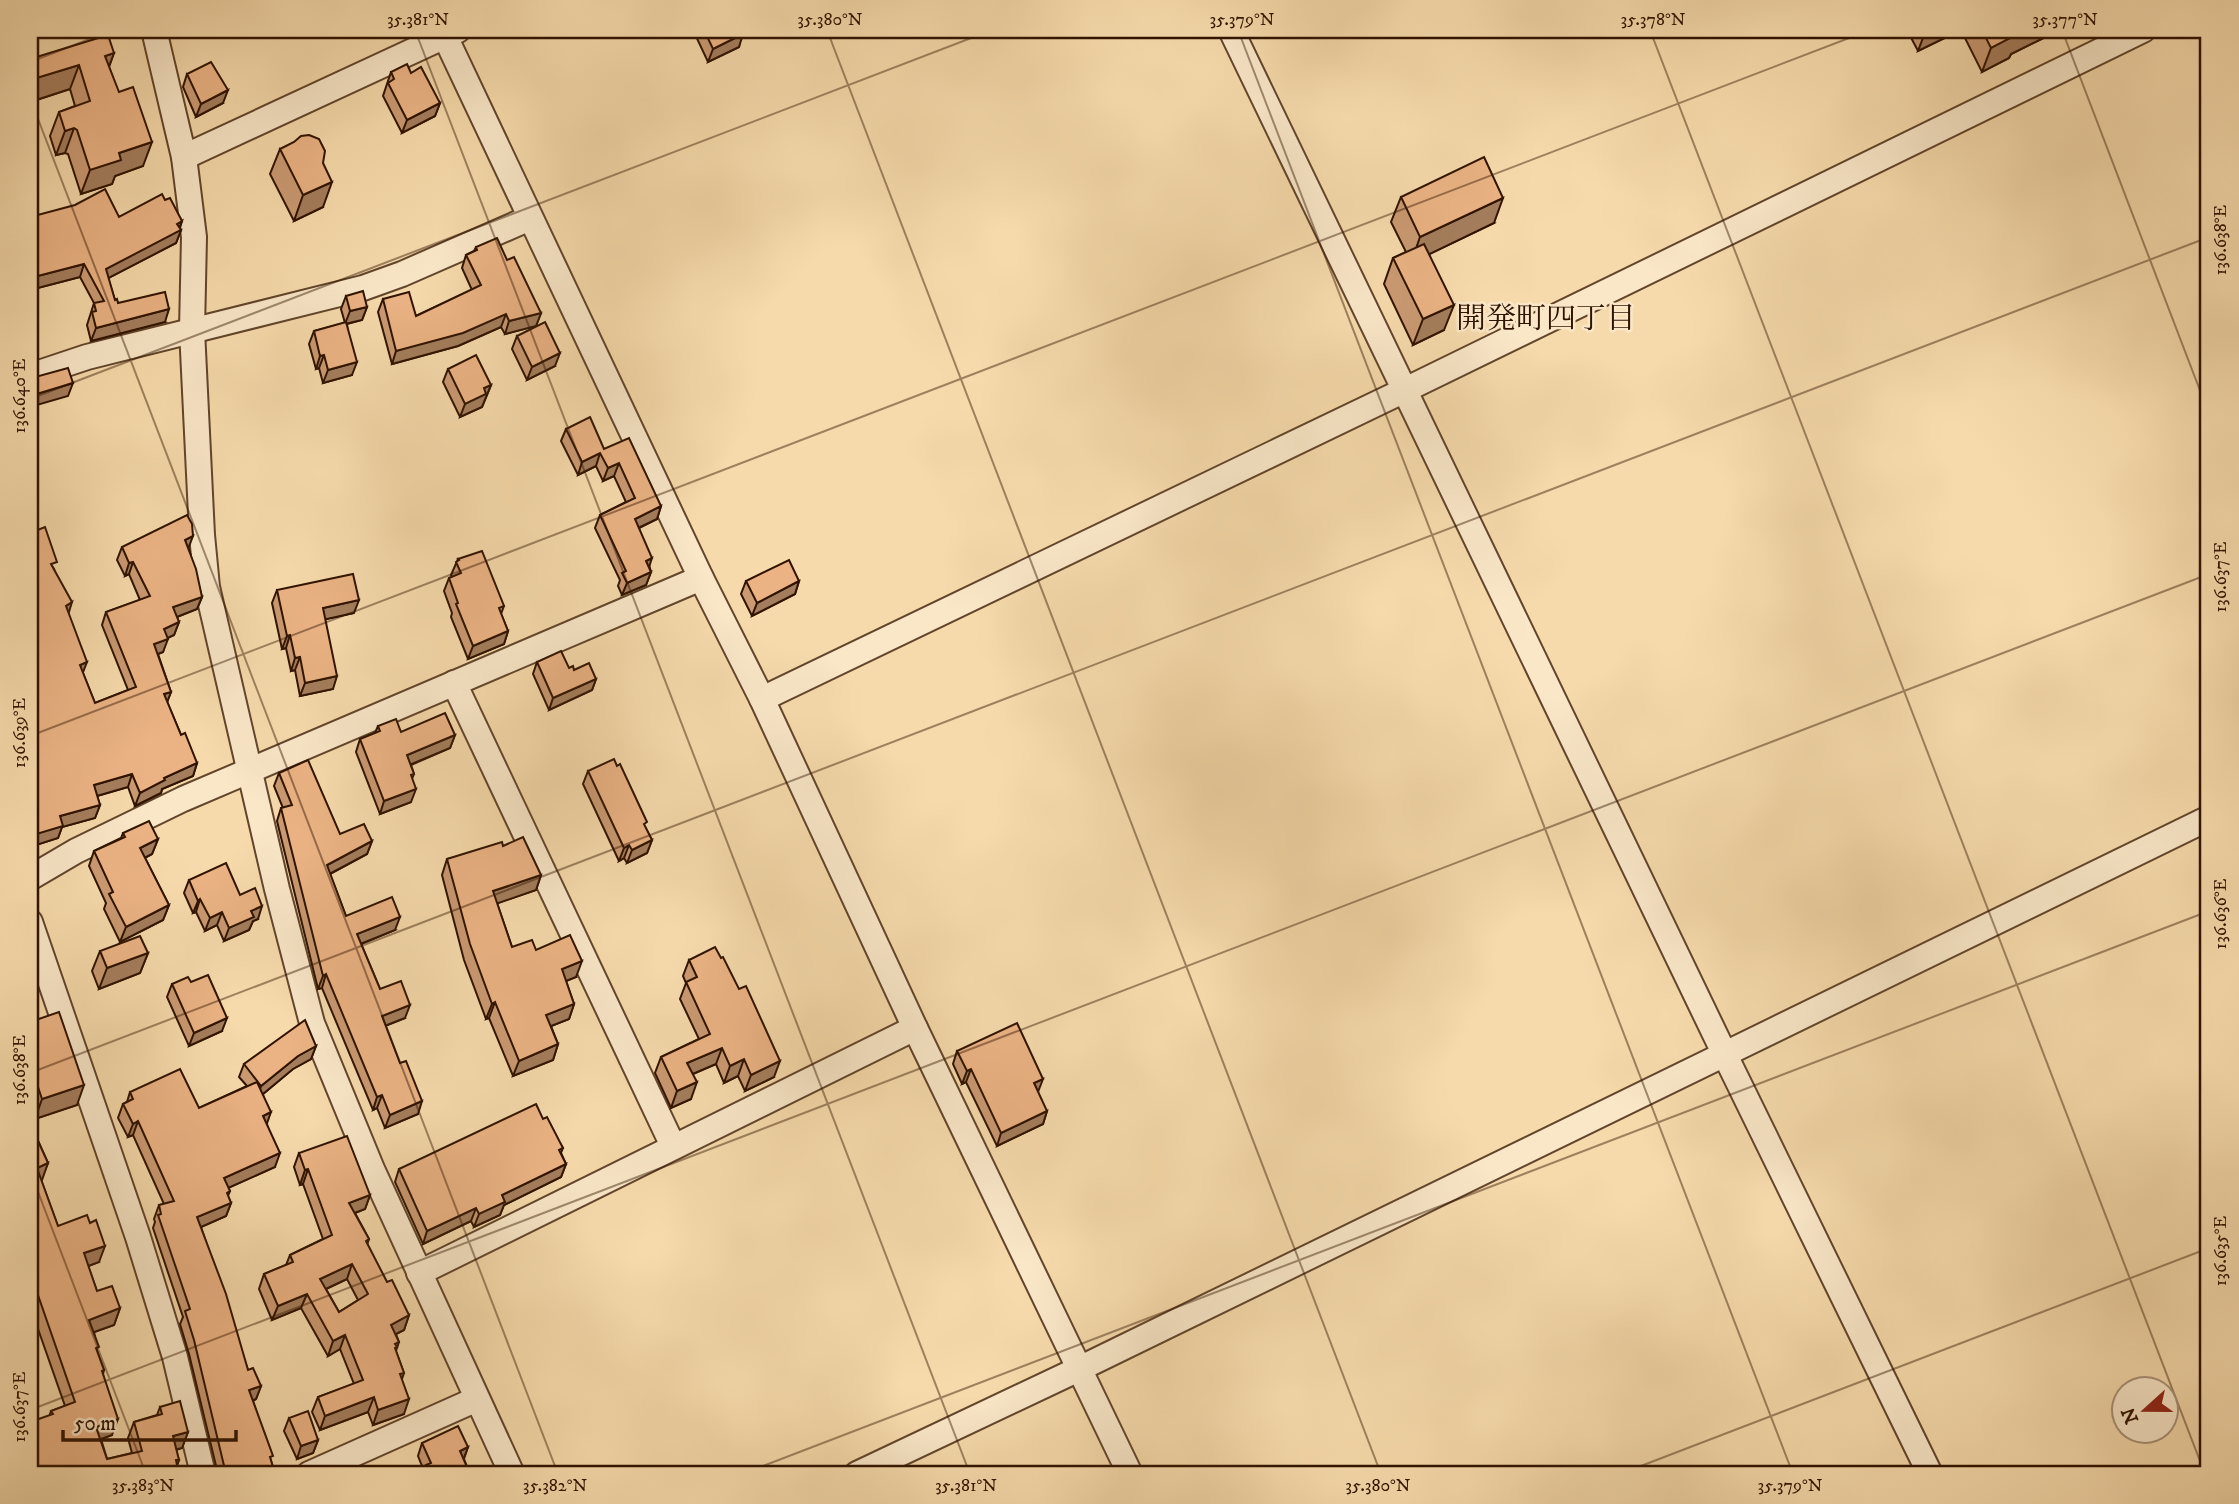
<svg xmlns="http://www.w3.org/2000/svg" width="2239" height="1504" font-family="'IM FELL DW Pica','Noto Serif JP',serif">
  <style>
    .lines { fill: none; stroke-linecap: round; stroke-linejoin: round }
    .minor-casing { stroke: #62452b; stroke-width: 28 }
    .minor { stroke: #f9e7c8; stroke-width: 24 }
    .wall { fill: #ca9a72; stroke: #301300; stroke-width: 2; fill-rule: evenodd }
    .shaded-wall { fill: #a47d5c; stroke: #301300; stroke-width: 2 }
    .building { fill: #ebb384; stroke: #301300; stroke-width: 2; fill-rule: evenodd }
    .ticks { fill: none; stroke: #301300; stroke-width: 2; stroke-opacity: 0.45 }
    .labels { text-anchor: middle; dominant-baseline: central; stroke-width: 5; stroke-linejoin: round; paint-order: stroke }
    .neighbourhood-label { font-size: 30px; fill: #301300; stroke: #f9e7c8 }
    .neatline { fill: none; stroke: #301300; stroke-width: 2.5 }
    .ticks-label { font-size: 18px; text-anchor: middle; fill: #301300 }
  </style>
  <rect width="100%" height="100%" fill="#f6daab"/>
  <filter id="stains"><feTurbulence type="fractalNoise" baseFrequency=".00286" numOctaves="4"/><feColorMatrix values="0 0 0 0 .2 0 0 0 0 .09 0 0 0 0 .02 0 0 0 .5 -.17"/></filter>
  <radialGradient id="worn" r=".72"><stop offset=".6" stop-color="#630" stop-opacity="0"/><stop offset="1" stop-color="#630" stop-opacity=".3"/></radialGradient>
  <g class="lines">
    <!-- minor casing -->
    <g class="minor-casing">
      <g id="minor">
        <polyline points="154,30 184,157 194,237 192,330 202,535 207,587 277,889 312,1023 372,1169 512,1474"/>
        <polyline points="442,30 701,578 762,699 915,1028 1130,1474"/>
        <polyline points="1231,30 1725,1055 1930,1474"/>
        <polyline points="184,157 458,30"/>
        <polyline points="30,376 87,357 363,288 402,274 530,218"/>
        <polyline points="454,683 673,1146"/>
        <polyline points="762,699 1405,390 2143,30"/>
        <polyline points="30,878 76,851 183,799 701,578"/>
        <polyline points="30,922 138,1237 175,1357 203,1474"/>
        <polyline points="419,1273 915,1028"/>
        <polyline points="309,1474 477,1399"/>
        <polyline points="857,1474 1081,1368 2209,818"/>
      </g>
    </g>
    <!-- minor -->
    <use href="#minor" class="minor"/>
  </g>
  <!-- wall -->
  <g class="wall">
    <polygon points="693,30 741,30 739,47 708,62"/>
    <polygon points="1907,30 2060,30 2011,54 2009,58 1982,72 1961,30 1918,51"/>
    <polygon points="114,53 109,67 143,166 115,176 112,184 81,194 68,154 65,153 56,155 50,136 59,112 75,106 70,89 30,102 30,59"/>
    <polygon points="391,72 411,73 440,103 435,116 402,133 383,96"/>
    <polygon points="187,74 223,103 196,117 183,87"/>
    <polygon points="280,149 323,207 294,221 270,174"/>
    <polygon points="1401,197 1494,223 1429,254 1444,330 1413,345 1384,284 1393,258 1406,252 1391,222"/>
    <polygon points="165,200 182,221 180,228 181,230 176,243 108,278 115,300 118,303 165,322 91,341 87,325 94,303 80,277 30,290 119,217"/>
    <polygon points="476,247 507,260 541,313 536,326 505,334 501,327 458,346 392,364 378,312 383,299 416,316 472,290 462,268 466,255 474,251"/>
    <polygon points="346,296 367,307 362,320 347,324 352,375 323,383 319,368 316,369 309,344 314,331 345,323 341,309"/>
    <polygon points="517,336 555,366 527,380 512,349"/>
    <polygon points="448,369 491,385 482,407 460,417 443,382"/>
    <polygon points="566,429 604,449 661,506 657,519 639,528 651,572 646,585 622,595 618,586 620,580 595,528 600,515 626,502 614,476 603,481 596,466 578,475 561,441"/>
    <polygon points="30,533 54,569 68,613 83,673 95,703 128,690 102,625 106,612 140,600 129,574 125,576 117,560 122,547 189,549 202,597 197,609 177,617 179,622 174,635 167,638 163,652 158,654 171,692 167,702 181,735 197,763 193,776 162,789 161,793 135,806 128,787 97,796 100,805 95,818 62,827 58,838 30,847"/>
    <polygon points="458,559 504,606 501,614 508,631 504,644 468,659 451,617 452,613 444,591 449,578 452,577 451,575"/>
    <polygon points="746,581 799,581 795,594 752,616 741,594"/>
    <polygon points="277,590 354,613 325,619 333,689 300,696 295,670 291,671 286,648 282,649 272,603"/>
    <polygon points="537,662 569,668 596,679 592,690 549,710 533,674"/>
    <polygon points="378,726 401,732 455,735 450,748 411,765 414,774 412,779 411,802 380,814 356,752 360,739 375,733"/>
    <polygon points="588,771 645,827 652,840 647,853 627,863 624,858 619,861 583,784"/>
    <polygon points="279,773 340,834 372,841 367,854 330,874 346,916 395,930 361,944 380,989 405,1018 385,1026 418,1114 385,1128 377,1108 373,1110 322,988 318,989 277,821 281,808 283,808 274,786"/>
    <polygon points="123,833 158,839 152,854 145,858 169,905 163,920 120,942 104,909 106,903 89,866 94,851 121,838"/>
    <polygon points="503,846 541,875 536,890 497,903 512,947 536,950 576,977 566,981 574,1004 569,1019 551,1026 558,1044 553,1060 513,1076 489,1018 486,1019 464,960 442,875 447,859"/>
    <polygon points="2209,867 2209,880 2207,875"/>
    <polygon points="189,880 240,895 258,919 253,921 249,930 224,941 217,925 205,931 196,912 193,913 184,893"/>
    <polygon points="100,951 148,953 140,973 99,989 92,971"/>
    <polygon points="689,960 774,1077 745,1091 738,1076 724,1083 716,1064 693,1074 691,1099 671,1108 655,1073 661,1057 699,1039 680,999 686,983 683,976"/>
    <polygon points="191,982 222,1031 189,1046 167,997 172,984"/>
    <polygon points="30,1022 77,1105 35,1119 30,1103"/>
    <polygon points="316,1046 311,1059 293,1069 263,1094 267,1124 275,1167 228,1188 230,1191 228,1196 231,1203 226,1216 201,1227 248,1370 261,1386 256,1399 253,1401 275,1474 218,1474 189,1354 180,1324 183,1317 153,1228 155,1222 154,1219 159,1205 164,1204 133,1135 128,1137 118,1118 123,1104 127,1102 130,1092 199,1108 247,1086 239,1077 244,1064"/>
    <polygon points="957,1051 1047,1111 1043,1124 997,1146 966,1082 962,1084 953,1064"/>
    <polygon points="543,1119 563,1148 561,1153 566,1164 561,1177 504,1205 500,1215 474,1227 471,1221 423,1244 395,1182 399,1169"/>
    <polygon points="30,1123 48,1163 41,1180 58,1226 99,1262 88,1266 97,1291 120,1308 114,1325 94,1332 97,1351 104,1370 103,1374 112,1435 101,1439 107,1459 132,1453 128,1438 134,1422 157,1415 160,1407 188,1432 182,1448 176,1450 179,1460 177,1465 178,1470 176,1474 30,1474 51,1411 65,1406 30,1306"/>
    <path d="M 299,1153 L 370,1195 L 365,1209 L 355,1213 L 369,1239 L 367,1245 L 387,1282 L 409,1315 L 404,1330 L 396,1334 L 399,1342 L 396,1351 L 404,1373 L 402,1379 L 404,1414 L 373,1425 L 368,1412 L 320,1430 L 312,1412 L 318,1397 L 354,1384 L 340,1349 L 328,1356 L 301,1308 L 272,1320 L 259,1289 L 264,1274 L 286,1265 L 290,1255 L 323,1239 L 303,1184 L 300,1185 L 294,1167 ZM 347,1279 L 358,1300 L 339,1312 L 326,1289 Z"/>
    <polygon points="289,1418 318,1440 313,1453 297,1459 284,1431"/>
    <polygon points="422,1443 468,1447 464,1459 470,1474 423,1474 424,1471 418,1456"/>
  </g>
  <!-- shaded-wall -->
  <g class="shaded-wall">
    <polygon points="1926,30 1961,30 1918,51"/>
    <polygon points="2020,30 2060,30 2011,54 2009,58 1982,72 1991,48"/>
    <polygon points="743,34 739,47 708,62 713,49"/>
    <polygon points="114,53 105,77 105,56"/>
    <polygon points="79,65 70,89 30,102 30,80"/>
    <polygon points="228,90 223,103 196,117 201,104"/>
    <polygon points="440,103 435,116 402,133 407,120"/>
    <polygon points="74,128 65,153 56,155 65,131"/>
    <polygon points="152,142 143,166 115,176 112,184 81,194 90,170 119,153"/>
    <polygon points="332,182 323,207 294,221 303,195"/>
    <polygon points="1503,198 1494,223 1411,263 1420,237"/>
    <polygon points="182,221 178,231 181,230 176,243 101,282 106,269"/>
    <polygon points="84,264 80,277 30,290 30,278"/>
    <polygon points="1454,305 1444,330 1413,345 1423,319"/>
    <polygon points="367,307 362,320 345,324 350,311"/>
    <polygon points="169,309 165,322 91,341 96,328"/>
    <polygon points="541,313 536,326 505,334 509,321"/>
    <polygon points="506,314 501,327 458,346 392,364 396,351"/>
    <polygon points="560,353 555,366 527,380 532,367"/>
    <polygon points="324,355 319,368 316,369 320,356"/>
    <polygon points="357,362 352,375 323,383 328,370"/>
    <polygon points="73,383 68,396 30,407 30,396"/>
    <polygon points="491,385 482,407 460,417 465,404 484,388"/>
    <polygon points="600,453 596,466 578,475 582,462"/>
    <polygon points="619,463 614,476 603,481 608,468"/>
    <polygon points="661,506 657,519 630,532 635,519"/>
    <polygon points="193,536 188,549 185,540"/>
    <polygon points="652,558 648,570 646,561"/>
    <polygon points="133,562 129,574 125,576 129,563"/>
    <polygon points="651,572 646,585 622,595 627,583"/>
    <polygon points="799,581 795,594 752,616 757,603"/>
    <polygon points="202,597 197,609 169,620 173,607"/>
    <polygon points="359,600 354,613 318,621 323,608"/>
    <polygon points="72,602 68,615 66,606"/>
    <polygon points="179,622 174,635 159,642 164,629"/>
    <polygon points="508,631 504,644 468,659 473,646"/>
    <polygon points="290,635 286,648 282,649 287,636"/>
    <polygon points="168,639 163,652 150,657 154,644"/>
    <polygon points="300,657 295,670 291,671 295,658"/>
    <polygon points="87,662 82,675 80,665"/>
    <polygon points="337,676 333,689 300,696 305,683"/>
    <polygon points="596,679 592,690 549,710 553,698"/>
    <polygon points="171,692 166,705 164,694"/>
    <polygon points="455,735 450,748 402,768 407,755"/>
    <polygon points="197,763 193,776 162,789 161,793 135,806 140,793 164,778"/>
    <polygon points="132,774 128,787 90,798 94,785"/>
    <polygon points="416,789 411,802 380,814 384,801"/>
    <polygon points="100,805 95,818 62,827 58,838 30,847 30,836 60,816"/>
    <polygon points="158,839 152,854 135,863 140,848"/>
    <polygon points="652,840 647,853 627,863 632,850"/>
    <polygon points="372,841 367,854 322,878 327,865"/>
    <polygon points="629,845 624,858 619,861 624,848"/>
    <polygon points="541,875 536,890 487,907 493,891"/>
    <polygon points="200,899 196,912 193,913 198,901"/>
    <polygon points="169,905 163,920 120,942 126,927"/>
    <polygon points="262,906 258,919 253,921 249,930 224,941 229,928 251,911"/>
    <polygon points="222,912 217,925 205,931 210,918"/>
    <polygon points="400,917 395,930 353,947 357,934"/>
    <polygon points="148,953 140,973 99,989 107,968"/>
    <polygon points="582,961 576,977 556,985 562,969"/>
    <polygon points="326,974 322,988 318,989 323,976"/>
    <polygon points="495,1002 489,1018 486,1019 492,1004"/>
    <polygon points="574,1004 569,1019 541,1030 546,1015"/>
    <polygon points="410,1005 405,1018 377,1029 382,1016"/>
    <polygon points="227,1018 222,1031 189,1046 194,1033"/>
    <polygon points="558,1044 553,1060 513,1076 519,1061"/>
    <polygon points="316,1046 311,1059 293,1069 257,1099 261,1086 298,1056"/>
    <polygon points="722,1048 716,1064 681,1079 687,1063"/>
    <polygon points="744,1059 738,1076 724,1083 730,1066"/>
    <polygon points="780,1061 774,1077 745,1091 751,1075"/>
    <polygon points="971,1069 966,1082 962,1084 967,1071"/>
    <polygon points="1043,1079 1038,1092 1034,1083"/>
    <polygon points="697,1082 691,1099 671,1108 677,1091"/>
    <polygon points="84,1085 77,1105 35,1119 42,1099"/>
    <polygon points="382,1095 377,1108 373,1110 377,1097"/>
    <polygon points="422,1101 418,1114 385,1128 390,1115"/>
    <polygon points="1047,1111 1043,1124 997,1146 1001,1133"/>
    <polygon points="271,1112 266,1126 263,1116"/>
    <polygon points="138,1121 133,1135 128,1137 133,1124"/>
    <polygon points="280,1153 275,1167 219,1192 224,1178"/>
    <polygon points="48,1163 42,1180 31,1185 37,1168"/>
    <polygon points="566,1164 561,1177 504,1205 500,1215 474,1227 479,1214 502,1195"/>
    <polygon points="308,1169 303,1184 300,1185 305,1170"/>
    <polygon points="370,1195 365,1209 344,1217 349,1203"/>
    <polygon points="231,1203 226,1216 192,1231 197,1217"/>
    <polygon points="476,1208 471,1221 423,1244 427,1231"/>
    <polygon points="105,1246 99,1262 78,1270 84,1253"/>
    <polygon points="352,1264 347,1279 315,1294 320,1279"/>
    <polygon points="307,1294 301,1308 272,1320 278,1306"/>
    <polygon points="120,1308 114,1325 83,1336 89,1320"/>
    <polygon points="409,1315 404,1330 386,1339 391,1325"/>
    <polygon points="345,1335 340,1349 328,1356 333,1341"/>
    <polygon points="261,1386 256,1399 244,1404 249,1390"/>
    <polygon points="374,1397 368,1412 320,1430 325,1416"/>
    <polygon points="409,1399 404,1414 373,1425 378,1410"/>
    <polygon points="118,1419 112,1435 90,1443 96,1427"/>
    <polygon points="188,1432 182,1448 167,1452 173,1436"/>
    <polygon points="318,1440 313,1453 297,1459 301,1446"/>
    <polygon points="468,1447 463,1460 460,1451"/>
    <polygon points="176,1460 179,1460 175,1471 178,1470 176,1474 164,1474"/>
  </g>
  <!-- building -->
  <g class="building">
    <polygon points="704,30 741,30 743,34 713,49"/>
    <polygon points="1982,30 2020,30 2017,32 2018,34 1991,48"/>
    <polygon points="108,35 114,53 105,56 119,92 133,87 152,142 119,153 121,160 90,170 77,130 74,128 65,131 59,112 90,101 79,65 30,80 30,59"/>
    <polygon points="211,62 228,90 201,104 187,74"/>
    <polygon points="407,64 411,73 421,67 440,103 407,120 388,83 394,79 391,72"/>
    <polygon points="309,135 319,139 325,151 323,163 332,182 303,195 280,149 294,142 301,136"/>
    <polygon points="1484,157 1503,198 1420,237 1401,197"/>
    <polygon points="105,189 119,217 162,194 165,200 170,198 182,221 177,224 181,230 106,269 115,300 117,299 118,303 165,292 169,309 96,328 92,312 96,311 94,303 104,301 84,264 30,278 30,217 75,205"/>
    <polygon points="497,238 507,260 514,257 541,313 509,321 506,314 463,333 396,351 383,299 409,292 416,316 481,285 466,255 477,250 476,247"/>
    <polygon points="1424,244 1454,305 1423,319 1393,258"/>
    <polygon points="363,291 367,307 350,311 346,296"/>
    <polygon points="346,322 357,362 328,370 324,355 320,356 314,331"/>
    <polygon points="545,322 560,353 532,367 517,336"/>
    <polygon points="476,355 491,385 484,388 486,394 465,404 448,369"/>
    <polygon points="68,368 73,383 30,396 30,376 32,378"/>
    <polygon points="590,417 604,449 629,438 661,506 635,519 652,558 646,561 651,572 627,583 622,573 626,571 600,515 635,498 619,463 608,468 600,453 582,462 566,429"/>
    <polygon points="187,515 192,524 193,536 185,540 196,569 202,597 173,607 179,622 164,629 168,639 154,644 171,692 164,694 181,735 185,733 197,763 164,778 165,780 140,793 132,774 94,785 100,805 60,816 63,826 30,836 30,533 45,527 57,562 51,564 72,602 66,606 87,662 80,665 95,703 136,687 106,612 150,596 133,562 129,563 122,547"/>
    <polygon points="482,551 504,606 499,608 508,631 473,646 456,604 458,603 449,578 461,573 456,562 459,560 458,559"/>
    <polygon points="789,560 799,581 757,603 746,581"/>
    <polygon points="353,574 359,600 323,608 337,676 305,683 300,657 295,658 290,635 287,636 277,590"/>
    <polygon points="561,651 569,668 573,666 574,670 589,663 596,679 553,698 537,662"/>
    <polygon points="445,713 455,735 407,755 414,774 411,775 416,789 384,801 360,739 380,731 378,726 396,719 401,732"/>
    <polygon points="614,759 617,766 620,764 647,822 644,824 652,840 632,850 629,845 624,848 588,771"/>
    <polygon points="308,760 340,834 364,824 372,841 327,865 346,916 392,897 400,917 357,934 380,989 401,981 410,1005 382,1016 400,1063 406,1061 422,1101 390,1115 382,1095 377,1097 326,974 323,976 281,808 292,805 279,773"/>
    <polygon points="149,821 158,839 140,848 169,905 126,927 109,894 113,892 94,851 125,837 123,833"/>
    <polygon points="523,837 541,875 493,891 512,947 532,940 536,950 570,935 582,961 562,969 574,1004 546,1015 558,1044 519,1061 495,1002 492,1004 470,944 447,859 502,842 503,846"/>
    <polygon points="226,863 240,895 255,888 262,906 251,911 254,917 229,928 222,912 210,918 200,899 198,901 189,880"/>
    <polygon points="140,936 148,953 107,968 100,951"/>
    <polygon points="715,947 721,958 723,957 739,989 746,986 780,1061 751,1075 744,1059 730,1066 722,1048 687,1063 697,1082 677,1091 661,1057 710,1034 686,982 697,977 689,960"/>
    <polygon points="208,975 227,1018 194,1033 172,984 188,977 191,982"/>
    <polygon points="59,1012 84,1085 42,1099 30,1063 30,1022"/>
    <polygon points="305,1020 316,1046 298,1056 261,1086 244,1064"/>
    <polygon points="1017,1023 1043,1079 1034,1083 1047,1111 1001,1133 971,1069 967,1071 957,1051"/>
    <polygon points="180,1069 199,1108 257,1082 271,1112 263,1116 280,1153 224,1178 230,1191 227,1193 231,1203 197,1217 226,1294 248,1370 253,1368 261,1386 249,1390 273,1456 270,1457 275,1474 226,1474 194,1340 185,1311 190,1309 158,1215 161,1214 159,1205 174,1201 138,1121 133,1124 123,1104 133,1099 130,1092"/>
    <polygon points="536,1104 543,1119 547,1117 563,1148 559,1150 566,1164 502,1195 505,1202 479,1214 476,1208 427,1231 399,1169"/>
    <polygon points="30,1123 48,1163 37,1168 58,1226 87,1215 90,1223 96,1220 105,1246 84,1253 97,1291 112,1286 120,1308 89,1320 99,1347 96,1348 104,1370 102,1371 118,1419 96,1427 107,1459 142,1451 134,1422 162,1414 160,1407 180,1401 188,1432 173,1436 179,1460 176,1460 178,1470 164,1474 30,1474 30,1422 53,1414 51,1411 75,1402 30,1272"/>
    <path d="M 347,1136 L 370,1195 L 349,1203 L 369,1239 L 366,1241 L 387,1282 L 392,1280 L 409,1315 L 391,1325 L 399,1342 L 395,1344 L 397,1347 L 395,1348 L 404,1373 L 400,1374 L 409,1399 L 378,1410 L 374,1397 L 325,1416 L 318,1397 L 363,1380 L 345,1335 L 333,1341 L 307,1294 L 278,1306 L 264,1274 L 293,1262 L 290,1255 L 332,1235 L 308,1169 L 305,1170 L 299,1153 ZM 352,1264 L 368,1294 L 339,1312 L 320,1279 Z"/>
    <polygon points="308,1411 318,1440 301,1446 289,1418"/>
    <polygon points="458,1426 468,1447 460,1451 470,1474 431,1474 426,1465 431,1463 422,1443"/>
  </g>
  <!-- ticks -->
  <path class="ticks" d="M 415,30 L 970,1474M 827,30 L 1381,1474M 1238,30 L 1793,1474M 1650,30 L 2205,1474M 2062,30 L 2209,414M 30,62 L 113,30M 30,98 L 558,1474M 30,399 L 992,30M 30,736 L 1870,30M 30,1073 L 2209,237M 30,1171 L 146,1474M 30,1410 L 2209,574M 742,1474 L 2209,911M 1620,1474 L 2209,1248"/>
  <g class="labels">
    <!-- neighbourhood labels -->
    <g class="neighbourhood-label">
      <text x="1546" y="319">開発町四丁目</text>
    </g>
  </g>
  <!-- margin -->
  <rect width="2239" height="1504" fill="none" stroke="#f6daab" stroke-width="77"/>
  <!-- north arrow -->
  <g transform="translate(2145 1410) rotate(249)"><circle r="33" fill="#f9e7c8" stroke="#a99278" stroke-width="2"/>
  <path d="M0-5L12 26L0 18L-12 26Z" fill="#8f2418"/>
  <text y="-10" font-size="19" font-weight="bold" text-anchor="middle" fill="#301300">N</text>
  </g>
  <!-- scale -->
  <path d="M63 1430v10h173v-10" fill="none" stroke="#301300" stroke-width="3.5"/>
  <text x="74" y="1430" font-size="21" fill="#301300" stroke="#f9e7c8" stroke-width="5" paint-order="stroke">50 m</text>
  <rect x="38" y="38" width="2162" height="1428" class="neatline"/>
  <g class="ticks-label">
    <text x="418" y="25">35.381°N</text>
    <text x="830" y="25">35.380°N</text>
    <text x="1242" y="25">35.379°N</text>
    <text x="1653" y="25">35.378°N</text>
    <text x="2065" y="25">35.377°N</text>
    <text transform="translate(2220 240) rotate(-90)" y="6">136.638°E</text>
    <text transform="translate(19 396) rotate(-90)" y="6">136.640°E</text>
    <text transform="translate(2220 577) rotate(-90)" y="6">136.637°E</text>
    <text transform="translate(19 733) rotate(-90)" y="6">136.639°E</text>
    <text transform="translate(2220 914) rotate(-90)" y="6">136.636°E</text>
    <text transform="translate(19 1070) rotate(-90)" y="6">136.638°E</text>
    <text transform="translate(2220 1251) rotate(-90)" y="6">136.635°E</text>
    <text transform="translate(19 1407) rotate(-90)" y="6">136.637°E</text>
    <text x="143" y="1491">35.383°N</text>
    <text x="555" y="1491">35.382°N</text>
    <text x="966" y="1491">35.381°N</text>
    <text x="1378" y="1491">35.380°N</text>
    <text x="1790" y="1491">35.379°N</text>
  </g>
  <rect width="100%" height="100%" filter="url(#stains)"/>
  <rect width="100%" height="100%" fill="url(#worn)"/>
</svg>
